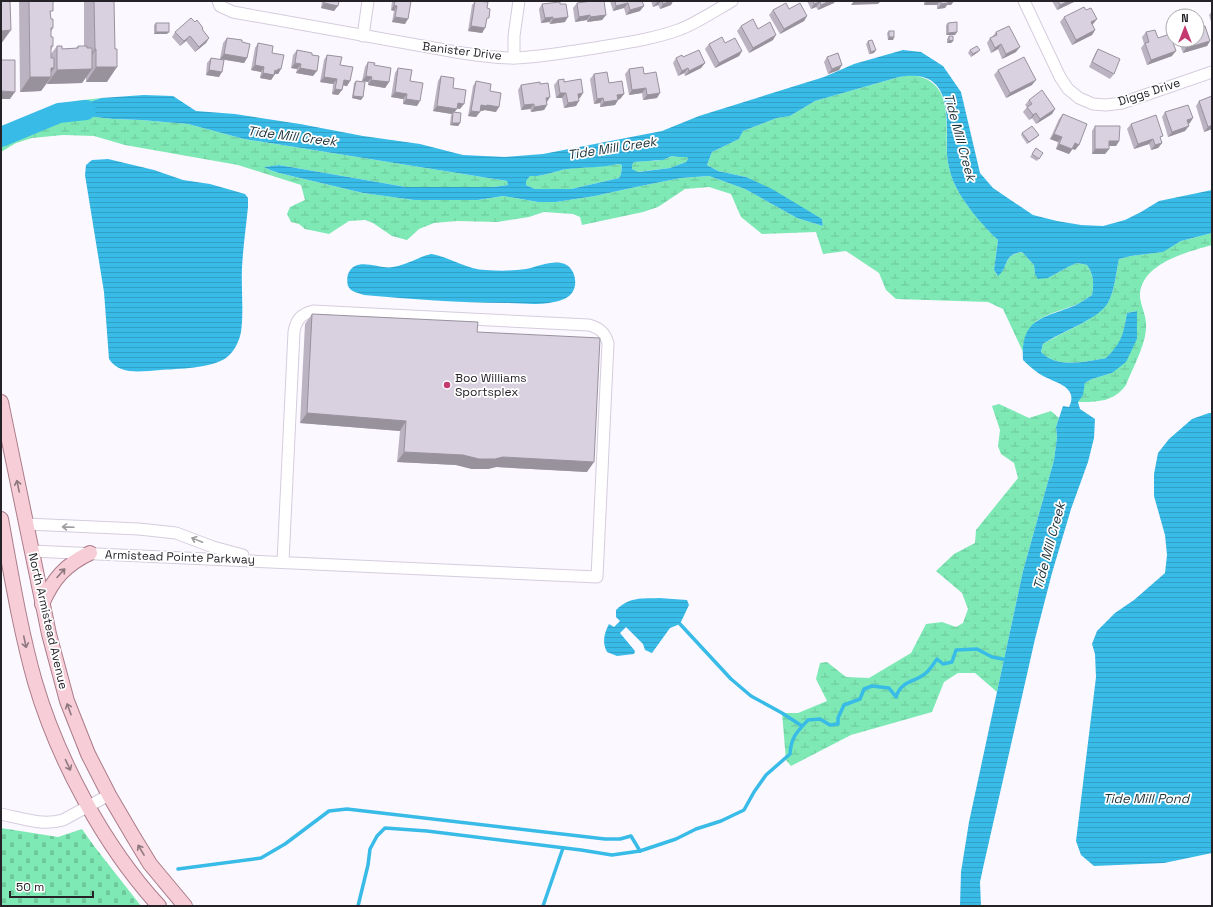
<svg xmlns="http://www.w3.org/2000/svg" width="1213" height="907" font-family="'Space Grotesk',sans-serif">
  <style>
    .wetland { fill: url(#wetland-marsh) }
    .cemetery { fill: url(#cemetery-stones) }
    .water { fill: url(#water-rules); fill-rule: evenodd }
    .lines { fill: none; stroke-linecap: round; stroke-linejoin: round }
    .stream { stroke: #39bbe8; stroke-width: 3.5 }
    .river { stroke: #39bbe8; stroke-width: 20 }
    .minor-casing { stroke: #d5ccdd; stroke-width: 13 }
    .major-casing { stroke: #aa7c89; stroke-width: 16 }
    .minor { stroke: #fff; stroke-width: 11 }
    .major { stroke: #f7cdd7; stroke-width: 14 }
    .wall { fill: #bbb3c1 }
    .shaded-wall { fill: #98929d }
    .building { fill: #d9d0e0; stroke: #98929d }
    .oneway { stroke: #8e7880 }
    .oneway2 { stroke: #9d9c9e }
    .poi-dot { fill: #c4396f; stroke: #fff; stroke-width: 1.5 }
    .labels { text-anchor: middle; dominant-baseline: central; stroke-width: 3.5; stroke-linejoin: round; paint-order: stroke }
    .street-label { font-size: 12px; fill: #252228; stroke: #fff }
    .poi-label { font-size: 12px; fill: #252228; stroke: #fff; text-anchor: start }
    .water-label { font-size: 13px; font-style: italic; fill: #1c313a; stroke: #fff }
  </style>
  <defs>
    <pattern id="wetland-marsh" width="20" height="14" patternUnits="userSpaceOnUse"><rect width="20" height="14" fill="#7ee9b5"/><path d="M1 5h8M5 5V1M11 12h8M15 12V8" fill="none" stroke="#6dc89c"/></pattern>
    <pattern id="cemetery-stones" width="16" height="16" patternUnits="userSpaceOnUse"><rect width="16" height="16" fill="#7ee9b5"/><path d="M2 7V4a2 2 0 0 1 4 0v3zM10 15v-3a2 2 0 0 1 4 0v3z" fill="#6dc89c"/></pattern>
    <pattern id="water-rules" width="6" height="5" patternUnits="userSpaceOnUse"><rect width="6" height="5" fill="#39bbe8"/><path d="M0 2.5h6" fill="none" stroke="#32a0c7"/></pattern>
  </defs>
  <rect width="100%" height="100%" fill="#fcf8ff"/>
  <!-- wetland -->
  <g class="wetland">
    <path d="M 910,75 C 955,79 945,123 947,155 C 948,164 951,177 955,185 C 963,202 984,227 998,240 L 994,270 L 997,275 C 1011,267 1001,256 1022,252 L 1034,265 L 1035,274 L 1048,278 L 1068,267 L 1077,263 L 1087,265 C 1094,275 1094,284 1092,295 L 1078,304 L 1050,314 L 1036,321 L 1024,340 L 1023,352 L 1003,309 L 988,302 L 896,299 L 886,290 L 879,273 L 846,251 L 823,254 L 816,232 L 762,234 L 741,217 L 731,194 L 709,187 L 685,189 L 658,207 L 643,212 L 582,225 L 580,217 L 573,214 L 544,212 L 529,217 L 497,222 L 457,221 L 434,223 L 419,229 L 407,240 L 392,236 L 373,223 L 365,220 L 349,221 L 329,234 L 305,229 L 299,224 L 291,222 L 287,214 L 290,207 L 305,200 L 301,185 L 238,165 L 125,145 L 94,136 L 63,135 L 32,138 L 16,143 L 1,152 L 1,129 L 42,112 L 75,101 L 101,98 L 60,113 L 113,119 L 141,120 L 188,124 L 244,139 L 507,181 L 508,185 L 493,187 L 406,187 L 279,165 L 265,167 L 270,170 L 279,173 L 363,193 L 414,200 L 478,200 L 503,196 L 538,202 L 556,202 L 595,196 L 636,187 L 681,178 L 709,176 L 745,189 L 797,218 L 823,226 L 822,219 L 746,177 L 718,171 L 707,165 L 712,152 L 739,139 L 743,131 L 777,118 L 790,116 L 815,101 L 899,77 Z"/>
    <path d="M 672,156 L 678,157 L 687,157 L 688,159 L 686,162 L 670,168 L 637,172 L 632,169 L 632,165 L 634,162 C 646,160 661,163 672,156 Z"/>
    <path d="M 618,164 L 622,165 L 621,174 L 619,178 L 571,189 L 535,189 L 526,185 L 525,181 L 530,176 C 543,177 555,171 567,169 C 584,167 603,167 618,164 Z"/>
    <path d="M 1212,233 L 1212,245 C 1187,252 1139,264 1140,297 C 1141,306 1146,315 1146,324 C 1147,343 1133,367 1126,385 C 1114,402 1097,402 1078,402 L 1082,395 L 1085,383 L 1092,379 L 1112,373 L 1137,339 L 1137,311 L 1127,313 L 1124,329 L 1119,345 L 1106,358 C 1089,361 1065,367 1049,358 C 1046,357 1043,354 1041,352 L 1043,344 C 1060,333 1101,318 1109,301 C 1115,288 1116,273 1119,259 L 1131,256 L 1162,252 L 1181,241 Z"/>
    <polygon points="999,404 1029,418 1051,411 1059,418 1056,427 1057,437 1054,460 1023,571 997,692 975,673 958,673 944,682 932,712 851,735 791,766 786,760 782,713 798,713 827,701 816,679 820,663 827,662 846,677 869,678 911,653 926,624 942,622 956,627 963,623 968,609 962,593 936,571 954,554 975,543 976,530 1018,478 1014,463 1001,454 998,446 1000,430 992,406"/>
  </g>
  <!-- cemetery -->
  <polygon class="cemetery" points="1,828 58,837 82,829 94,846 141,906 1,906"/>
  <!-- water -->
  <g class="water">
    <path d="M 903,50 L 921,52 L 943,66 L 961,92 L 980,173 L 993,188 L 1033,215 L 1057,221 L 1081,225 L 1103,226 L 1125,220 L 1141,212 L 1159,201 L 1212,190 L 1212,233 L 1181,241 L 1163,252 L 1131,256 L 1119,259 C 1116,273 1115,288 1109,301 C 1101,319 1060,332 1043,344 L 1041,352 C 1044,354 1046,357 1049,358 C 1065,367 1089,361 1106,358 C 1122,342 1123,335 1127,313 L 1137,311 L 1137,339 L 1126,362 L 1112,373 L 1092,379 L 1085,383 L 1083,395 L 1078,402 L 1080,409 L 1095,419 L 1094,438 L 1088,462 L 1071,509 L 1052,573 L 1035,639 L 983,868 L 980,882 L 981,906 L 960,906 L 961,872 L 969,822 L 1023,571 L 1054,460 L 1057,437 L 1056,427 L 1063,406 L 1069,407 C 1079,387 1056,383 1043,376 C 1036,372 1029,366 1023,360 C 1020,317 1045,318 1076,305 C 1082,302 1087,298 1092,295 C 1094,284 1094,275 1087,265 L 1077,263 L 1068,267 L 1048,278 L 1038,279 L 1035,274 L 1034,265 L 1022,252 C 1002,255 1010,266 998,276 L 994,270 L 998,240 C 983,226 964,204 955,185 C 951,177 948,165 947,155 C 946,119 955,67 899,77 L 815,101 L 790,116 L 777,118 L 743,131 L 739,139 L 712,152 L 707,165 L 718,171 L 746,177 L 772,189 L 822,219 L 823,226 L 797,218 L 745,189 L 709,176 L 681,178 L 636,187 L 595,196 L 556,202 L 538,202 L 503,196 L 478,200 L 414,200 L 363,193 L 279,173 L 270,170 L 264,167 L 279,165 L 406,187 L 493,187 L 508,185 L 507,181 L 244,139 L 188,124 L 141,120 L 113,119 L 59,113 L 101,98 L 144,95 L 173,96 L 196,111 L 235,114 L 300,124 L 363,136 L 420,144 L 463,155 L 505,157 L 543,154 L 662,131 L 699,116 L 824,77 L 854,64 ZM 672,156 L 678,157 L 687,157 L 688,159 L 686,162 L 670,168 L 638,172 L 632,169 L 632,165 L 634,162 L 663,160 ZM 618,164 L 622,165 L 621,174 L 619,178 L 571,189 L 535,189 L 526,185 L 526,181 L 530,176 C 543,177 555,171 567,169 C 584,167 602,168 618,164 Z"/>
    <path d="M 108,159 L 154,170 L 183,180 L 210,184 L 245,194 L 248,198 L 248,207 C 246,227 243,248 242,268 C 241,289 244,311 241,332 C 239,342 234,352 226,358 C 212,368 177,369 160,370 C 143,371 120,376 109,359 L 104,292 L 85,175 L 86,165 L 92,160 Z"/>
    <path d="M 431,254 C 450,257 468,270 486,270 C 499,271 513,271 526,269 C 537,267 550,261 561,263 C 576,265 580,288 569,296 C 564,300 555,302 549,303 C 535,305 520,303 506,303 C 459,303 411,299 364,295 C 358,293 351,292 348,286 C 347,283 347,277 348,274 C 356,255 380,270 393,267 C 407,265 418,257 431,254 Z"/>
    <polygon points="1209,413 1212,413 1212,853 1164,863 1094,866 1081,855 1076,841 1096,677 1095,654 1092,644 1097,631 1115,613 1134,600 1165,573 1167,555 1165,535 1154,496 1154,474 1158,453 1169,439 1192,419"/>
    <path d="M 659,598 L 687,600 L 689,605 L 680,624 L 670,628 L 652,653 L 645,650 L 643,644 L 626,627 L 620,633 L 635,651 L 634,654 L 617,656 L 607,652 C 602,643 604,633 609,624 L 614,627 L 620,621 L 616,617 L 616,610 C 631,596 641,599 659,598 Z"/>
  </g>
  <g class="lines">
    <!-- stream -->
    <g class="stream">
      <polyline points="680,624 731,679 751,696 782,713 802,726"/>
      <polyline points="178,869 261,858 285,844 329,811 347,809 605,839 620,839 631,836 640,851"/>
      <path d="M 358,906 L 368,865 L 370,849 L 377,836 L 385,828 L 427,831 L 581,850 L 612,855 L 640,851 L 676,839 L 696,829 L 721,821 L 744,810 L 754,792 L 766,775 L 790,754 C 791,737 797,732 808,720 L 820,719 L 830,725 L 838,724 L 838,718 L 844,705 L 860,699 L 864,689 L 872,686 L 889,688 L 896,697 C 902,679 916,683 927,672 C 931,668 934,663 937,659 L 943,664 L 952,662 L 956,650 L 977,649 L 992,657 L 1008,660"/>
      <polyline points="543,906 563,848"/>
    </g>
    <!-- river -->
    <polyline class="river" points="1,137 59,113 86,110"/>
    <!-- minor casing -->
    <g class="minor-casing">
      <g id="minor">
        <path d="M 218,1 L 220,6 L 233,12 L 456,52 C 475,55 495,58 514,58 C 541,57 568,52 595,48 C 625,43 654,39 681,29 C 698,22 716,10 732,1"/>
        <polyline points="1024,1 1060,77 1068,89 1079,98 1093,104 1106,105 1122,103 1212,72"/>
        <polyline points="363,36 368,1"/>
        <polyline points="514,58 514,36 519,1"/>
        <polyline points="26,524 139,529 176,533 213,547 243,555"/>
        <path d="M 32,551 L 597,577 L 608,343 C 605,333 600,328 589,325 L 313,311 C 301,314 296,320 294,332 L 283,562"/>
        <path d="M 1,814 C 21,818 42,826 63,820 L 109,795"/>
      </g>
    </g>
    <!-- major casing -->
    <g class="major-casing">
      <g id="major">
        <polyline points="1,402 49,634 67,701 88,754 109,795 133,836 150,864 185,906"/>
        <path d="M 1,519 C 11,573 20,629 35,682 C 58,760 104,846 159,906"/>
        <path d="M 42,604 C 53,579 65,565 90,553"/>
      </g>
    </g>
    <!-- minor -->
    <use href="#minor" class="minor"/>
    <!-- major -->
    <use href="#major" class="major"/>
  </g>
  <!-- wall -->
  <g class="wall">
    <polygon points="19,1 53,1 50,14 51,19 53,28 51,32 51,37 53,46 51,50 51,54 57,46 62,49 76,48 78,46 84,46 84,1 114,1 107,82 86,82 86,77 82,83 47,84 47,83 41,91 20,92"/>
    <polygon points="322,1 339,1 334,11 321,8"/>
    <polygon points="392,1 411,1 405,24 392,22 394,11 391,10"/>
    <polygon points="475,1 481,1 486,22 485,28 482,33 468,31 472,5"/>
    <polygon points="610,1 642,1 640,11 626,15 624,8 613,11"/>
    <polygon points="651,1 673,1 671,5 660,9 658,5 653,7"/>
    <polygon points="807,1 835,1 834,3 818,10 816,7 811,9"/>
    <polygon points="924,1 954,1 951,5 947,5 945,8 937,9 937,5 924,5"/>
    <polygon points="1052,1 1076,1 1057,10"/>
    <polygon points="577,3 606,15 602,20 587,22 587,20 575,22 573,8"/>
    <polygon points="542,4 565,22 550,24 549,22 541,23 539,9"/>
    <polygon points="789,9 807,16 804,21 780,34 769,15 773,10"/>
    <polygon points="1086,10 1097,19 1092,25 1095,30 1092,35 1072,45 1060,22 1064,17"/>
    <polygon points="1212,11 1212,25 1209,15"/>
    <polygon points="156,23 167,34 154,34 154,25"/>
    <polygon points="948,23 957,32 955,35 946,35 946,25"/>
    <polygon points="741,26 758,29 773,40 749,53 737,31"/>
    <polygon points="202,29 209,38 206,43 195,52 186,41 180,46 172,37 175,32"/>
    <polygon points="889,31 894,37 893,40 888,40 887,33"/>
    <polygon points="996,32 1016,52 1002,59 998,49 991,53 987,43 990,38 992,37"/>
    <polygon points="1146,32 1158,38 1172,56 1147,65 1141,48 1144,44 1142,37"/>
    <polygon points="949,36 953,41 951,43 947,43 947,39"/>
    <polygon points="227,38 242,42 247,58 244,63 220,59 223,43"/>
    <polygon points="1178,40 1197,40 1210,41 1207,46 1183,53"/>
    <polygon points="868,41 874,53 869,54 866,44"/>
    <polygon points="258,43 272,53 281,69 278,74 275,74 271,80 260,78 261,72 251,70 255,48"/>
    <polygon points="725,43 742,51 739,56 715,68 705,49 709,44"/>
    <polygon points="1098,49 1114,74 1110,79 1089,67 1095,54"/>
    <polygon points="297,50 312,55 313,76 296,73 297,69 291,68 293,55"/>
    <polygon points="970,50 978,52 971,57 968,53"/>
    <polygon points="327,55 340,65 350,81 347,86 343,85 342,90 338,95 332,94 333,84 320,82 324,60"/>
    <polygon points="683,57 705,63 701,68 685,76 684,73 678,76 673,63 676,58"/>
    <polygon points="827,57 839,70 828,74 824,62"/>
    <polygon points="211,58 219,77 206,75 207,63"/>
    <polygon points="368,62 374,65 389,82 385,88 368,85 368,82 362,81 365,67"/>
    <polygon points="398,68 410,81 417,106 403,104 403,99 391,97 395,73"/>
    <polygon points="629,69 644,74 657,98 643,100 642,93 629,95 625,74"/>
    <polygon points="998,70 1032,85 1006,98 994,75"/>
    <polygon points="594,74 609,83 624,94 620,99 618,100 615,105 600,107 600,103 594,104 590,79"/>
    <polygon points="441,76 453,88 460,109 457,108 454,112 460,123 458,126 450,125 451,115 452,114 433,111 438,81"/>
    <polygon points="558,80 564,82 580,98 579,98 576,106 564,108 562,98 556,98 554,85"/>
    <polygon points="356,81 363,97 361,100 352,98 354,83"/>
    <polygon points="476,81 490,91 496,112 484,110 483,111 480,111 476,117 468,116 473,86"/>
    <polygon points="540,84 547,105 544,110 531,112 530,109 521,110 518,90 521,85"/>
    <polygon points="1029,100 1055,109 1052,114 1036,124 1032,118 1029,120 1023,112 1027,107 1025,105"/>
    <polygon points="1199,101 1212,129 1204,132 1196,106"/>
    <polygon points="1165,112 1190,123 1188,124 1185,131 1168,137 1162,117"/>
    <polygon points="1063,114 1079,145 1075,150 1073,149 1069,154 1056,149 1058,142 1050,139 1059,119"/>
    <polygon points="1131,124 1160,139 1162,143 1158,148 1151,150 1149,144 1134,149 1127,129"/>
    <polygon points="1095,126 1119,141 1116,146 1109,146 1109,149 1105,154 1092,154 1092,131"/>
    <polygon points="1022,133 1039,135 1037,137 1027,144 1021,135"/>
    <polygon points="1036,148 1043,153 1037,161 1030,157"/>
    <polygon points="312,314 477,332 587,472 496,467 488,469 472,469 456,465 397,462 400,431 300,423 305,324"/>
  </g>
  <!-- shaded-wall -->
  <g class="shaded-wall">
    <polygon points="659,1 661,1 658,5 653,7 657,2"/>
    <polygon points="670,1 673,1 671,5 660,9 663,4"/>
    <polygon points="830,1 835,1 834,3 818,10 821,5"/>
    <polygon points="854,1 881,1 878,4 851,5"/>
    <polygon points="927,1 940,1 937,5 924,5"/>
    <polygon points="948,1 954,1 951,5 947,5 945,8 937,9 941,4"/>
    <polygon points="1069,1 1076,1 1057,10 1060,5"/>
    <polygon points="820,2 816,7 811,9 814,4"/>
    <polygon points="324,3 338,6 334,11 321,8"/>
    <polygon points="628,3 624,8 613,11 616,6"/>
    <polygon points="394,5 397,6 394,11 391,10"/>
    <polygon points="644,6 640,11 626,15 630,10"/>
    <polygon points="590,15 587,20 575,22 579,17"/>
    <polygon points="606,15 602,20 587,22 590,17"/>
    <polygon points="807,16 804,21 780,34 784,29"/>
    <polygon points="395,17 408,19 405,24 392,22"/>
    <polygon points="553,17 549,22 541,23 545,18"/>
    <polygon points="568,17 565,22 550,24 553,19"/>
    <polygon points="1097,19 1093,24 1087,27 1091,22"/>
    <polygon points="471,26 485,28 482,33 468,31"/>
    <polygon points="11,30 1,44 1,31"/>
    <polygon points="1095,30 1092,35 1072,45 1076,40"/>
    <polygon points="156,32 169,32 167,34 154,34"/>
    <polygon points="957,32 955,35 946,35 948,33"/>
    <polygon points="776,35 773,40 749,53 753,48"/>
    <polygon points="190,36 186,41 180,46 184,41"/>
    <polygon points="889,37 894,37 893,40 888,40"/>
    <polygon points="209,38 206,43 195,52 199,47"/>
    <polygon points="949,40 953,41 951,43 947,43"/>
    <polygon points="1210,41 1207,46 1183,53 1186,48"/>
    <polygon points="1001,44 998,49 991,53 995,48"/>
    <polygon points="1020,47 1016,52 1002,59 1006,54"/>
    <polygon points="95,49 96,49 86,64 84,64"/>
    <polygon points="876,50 874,53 869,54 871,52"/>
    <polygon points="980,50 978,52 971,57 973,54"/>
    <polygon points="742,51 739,56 715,68 719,63"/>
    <polygon points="1176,51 1172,56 1147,65 1151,60"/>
    <polygon points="224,54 247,58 244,63 220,59"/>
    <polygon points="295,63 301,64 297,69 291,68"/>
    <polygon points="705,63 701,68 685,76 689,71"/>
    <polygon points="255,65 264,67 261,72 251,70"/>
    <polygon points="842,65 839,70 828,74 832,69"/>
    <polygon points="96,67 117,67 107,82 86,82"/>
    <polygon points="51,68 54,68 48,77 51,77 41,91 20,92 30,77"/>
    <polygon points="300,68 317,71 313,76 296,73"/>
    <polygon points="688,68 684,73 678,76 682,71"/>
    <polygon points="92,69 82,83 47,84 57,70"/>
    <polygon points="278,69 281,69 278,74 275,74 271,80 260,78 263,73 275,70"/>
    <polygon points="209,70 222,72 219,77 206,75"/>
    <polygon points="366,76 372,77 368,82 362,81"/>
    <polygon points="324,77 337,79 333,84 320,82"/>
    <polygon points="344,80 350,81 347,86 340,85"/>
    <polygon points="371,80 389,82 385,88 368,85"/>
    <polygon points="1036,80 1032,85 1006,98 1010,93"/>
    <polygon points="646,88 642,93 629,95 632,90"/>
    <polygon points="335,89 342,90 338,95 332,94"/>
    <polygon points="1,91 15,92 10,99 1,99"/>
    <polygon points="395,92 407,94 403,99 391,97"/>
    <polygon points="560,93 566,93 562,98 556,98"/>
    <polygon points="583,93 580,98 575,99 578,94"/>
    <polygon points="660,93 657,98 643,100 647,95"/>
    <polygon points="624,94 620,99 614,100 617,95"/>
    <polygon points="353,96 363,97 361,100 352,98"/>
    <polygon points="550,97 547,102 546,98"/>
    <polygon points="603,98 600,103 594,104 597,99"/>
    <polygon points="406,99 420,101 417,106 403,104"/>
    <polygon points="618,100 615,105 600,107 604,102"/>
    <polygon points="579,101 576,106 564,108 568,103"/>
    <polygon points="458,103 464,104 460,109 454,108"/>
    <polygon points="534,104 530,109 521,110 524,105"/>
    <polygon points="481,105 487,105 499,107 496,112 484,110 483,111 477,110"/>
    <polygon points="547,105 544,110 531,112 534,107"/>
    <polygon points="437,106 457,109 453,114 453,112 452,114 433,111"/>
    <polygon points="1055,109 1052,114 1036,124 1040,119"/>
    <polygon points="471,111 480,112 476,117 468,116"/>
    <polygon points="1036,113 1032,118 1029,120 1033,115"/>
    <polygon points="1193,118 1190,123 1183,125 1187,120"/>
    <polygon points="452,123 460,123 458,126 450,125"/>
    <polygon points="1212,125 1212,129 1204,132 1208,127"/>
    <polygon points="1189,126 1185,131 1168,137 1172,132"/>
    <polygon points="1054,134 1062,137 1058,142 1050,139"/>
    <polygon points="1039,135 1037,137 1027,144 1029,142"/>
    <polygon points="1153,139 1149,144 1134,149 1138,144"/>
    <polygon points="1109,141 1119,141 1116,146 1105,146"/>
    <polygon points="1075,143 1079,145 1075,150 1071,148"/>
    <polygon points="1162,143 1158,148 1151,150 1155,145"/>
    <polygon points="1059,144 1072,149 1069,154 1056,149"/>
    <polygon points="1095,149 1109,149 1105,154 1092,154"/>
    <polygon points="307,413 406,421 400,431 300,423"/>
    <polygon points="404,452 503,457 594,462 587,472 496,467 488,469 472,469 456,465 397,462"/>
  </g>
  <!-- building -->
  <g class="building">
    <polygon points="1,1 10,1 11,30 1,31"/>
    <polygon points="29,1 53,1 53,11 50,11 51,19 53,19 53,28 51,28 51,37 53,37 53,46 51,46 51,58 54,58 54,68 51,68 51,77 30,77"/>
    <polygon points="94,1 114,1 115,49 117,49 117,67 96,67 96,49 95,49"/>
    <polygon points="324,1 339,1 338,6 324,3"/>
    <polygon points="395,1 411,1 408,19 395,17 397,6 394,5"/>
    <polygon points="475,1 488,2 487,8 490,9 489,18 487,18 485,28 471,26"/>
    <polygon points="592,1 604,1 606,15 590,17 590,15 579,17 577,3"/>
    <polygon points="615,1 642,1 644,6 630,10 628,3 616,6"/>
    <polygon points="662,1 671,1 663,4"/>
    <polygon points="813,1 830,1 821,5 820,2 814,4"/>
    <polygon points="941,1 948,1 948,3 941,4"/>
    <polygon points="1058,1 1069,1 1060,5"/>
    <polygon points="560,2 560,4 566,4 568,17 553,19 553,17 545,18 542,4"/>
    <polygon points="786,3 789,9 800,3 807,16 784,29 773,10"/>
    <polygon points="1084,7 1086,10 1091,8 1097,19 1091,22 1095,30 1076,40 1064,17"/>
    <polygon points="191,18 195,22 197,20 203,28 202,29 209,38 199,47 190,36 184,41 175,32"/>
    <polygon points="753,19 758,29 770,22 776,35 753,48 741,26"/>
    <polygon points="957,22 957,32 948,33 948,23"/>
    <rect x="156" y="23" width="13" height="9"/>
    <polygon points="1009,26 1020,47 1006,54 1001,44 995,48 990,38 997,35 996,32"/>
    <polygon points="1205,26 1210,41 1186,48 1184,40 1197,40 1197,29"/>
    <polygon points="1155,30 1158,38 1170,34 1176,51 1151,60 1145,43 1149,42 1146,32"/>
    <rect x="889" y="31" width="5" height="6"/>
    <polygon points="949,36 953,36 953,41 949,40"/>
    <polygon points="722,37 725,43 735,38 742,51 719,63 709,44"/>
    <polygon points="227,38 242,40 242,42 250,44 247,58 224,54"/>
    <polygon points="872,40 876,50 871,52 868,41"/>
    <polygon points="258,43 273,46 272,53 284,55 281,69 278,69 277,71 275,70 274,75 263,73 264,67 255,65"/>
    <polygon points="57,46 62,46 62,49 78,48 78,46 87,46 87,48 92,48 92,69 57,70"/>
    <polygon points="977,46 980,50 973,54 970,50"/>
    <polygon points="1098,49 1120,59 1114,74 1092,62"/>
    <polygon points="297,50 312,53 312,55 319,56 317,71 300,68 301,64 295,63"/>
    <polygon points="699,50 705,63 689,71 688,68 682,71 676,58 682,55 683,57"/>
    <polygon points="838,53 842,65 832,69 827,57"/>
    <polygon points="327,55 342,57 340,65 353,67 350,81 344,80 342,90 335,89 337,79 324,77"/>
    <polygon points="1024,57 1036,80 1010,93 998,70"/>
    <polygon points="211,58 224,60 222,72 209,70"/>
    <polygon points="1,60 15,60 15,92 1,91"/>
    <polygon points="368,62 375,63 374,65 391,68 389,82 371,80 372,77 366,76"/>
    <polygon points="643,67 644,74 656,72 660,93 647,95 646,88 632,90 629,69"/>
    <polygon points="398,68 412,70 410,81 423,83 420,101 406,99 407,94 395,92"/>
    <polygon points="607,72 609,83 622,81 624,94 617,95 618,100 604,102 603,98 597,99 594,74"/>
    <polygon points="441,76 454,78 453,88 466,90 464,104 458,103 457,109 437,106"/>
    <polygon points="564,79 564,82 581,79 583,93 578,94 579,101 568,103 566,93 560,93 558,80"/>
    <polygon points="356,81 365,82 363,97 353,96"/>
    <polygon points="476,81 491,84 490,91 501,93 499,107 487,105 487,106 481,105 480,112 471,111"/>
    <polygon points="540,82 540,84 548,83 550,97 546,98 547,105 534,107 534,104 524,105 521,85"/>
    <polygon points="1042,90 1055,109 1040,119 1036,113 1033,115 1027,107 1032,104 1029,100"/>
    <polygon points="1212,96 1212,125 1208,127 1199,101"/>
    <polygon points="1188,105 1193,118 1187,120 1189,126 1172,132 1165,112"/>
    <polygon points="453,112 461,113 460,123 452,123"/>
    <polygon points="1063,114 1087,124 1079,145 1075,143 1072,149 1059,144 1062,137 1054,134"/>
    <polygon points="1156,115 1163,136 1160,137 1162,143 1155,145 1153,139 1138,144 1131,124"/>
    <polygon points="1032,126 1039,135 1029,142 1022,133"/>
    <polygon points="1095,126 1120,126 1119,141 1109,141 1109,149 1095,149"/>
    <polygon points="1036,148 1043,153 1039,159 1032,154"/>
    <polygon points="312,314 478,322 477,332 600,338 594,462 503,457 495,459 479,459 463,455 404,452 406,421 307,413"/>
  </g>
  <!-- one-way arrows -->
  <defs><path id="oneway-shaft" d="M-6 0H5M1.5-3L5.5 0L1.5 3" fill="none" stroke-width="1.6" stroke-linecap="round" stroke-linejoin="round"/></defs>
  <g class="oneway">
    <use href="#oneway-shaft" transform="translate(18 486) rotate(-102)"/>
    <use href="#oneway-shaft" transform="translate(61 573) rotate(-48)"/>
    <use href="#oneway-shaft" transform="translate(25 642) rotate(78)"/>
    <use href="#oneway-shaft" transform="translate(69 709) rotate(-110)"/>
    <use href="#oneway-shaft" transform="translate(68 765) rotate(64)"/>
    <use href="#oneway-shaft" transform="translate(141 850) rotate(-121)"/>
  </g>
  <g class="oneway2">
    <use href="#oneway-shaft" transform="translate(68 527) rotate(-178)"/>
    <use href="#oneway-shaft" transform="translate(197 540) rotate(-158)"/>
  </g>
  <!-- markers -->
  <circle class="poi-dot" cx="447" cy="385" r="4"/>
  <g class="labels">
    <!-- street labels -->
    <g class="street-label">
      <text transform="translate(462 51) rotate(7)">Banister Drive</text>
      <text transform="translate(1149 92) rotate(-18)">Diggs Drive</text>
      <text transform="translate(180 557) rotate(2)">Armistead Pointe Parkway</text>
      <text transform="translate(48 621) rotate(77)">North Armistead Avenue</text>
    </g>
    <!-- poi labels -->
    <g class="poi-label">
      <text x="455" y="378">Boo Williams<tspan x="455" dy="14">Sportsplex</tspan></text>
    </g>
    <!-- water labels -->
    <g class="water-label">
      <text transform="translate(292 136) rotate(7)">Tide Mill Creek</text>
      <text transform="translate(960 137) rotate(75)">Tide Mill Creek</text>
      <text transform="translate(612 148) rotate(-9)">Tide Mill Creek</text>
      <text transform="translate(1049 546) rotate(-75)">Tide Mill Creek</text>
      <text x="1146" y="798">Tide Mill Pond</text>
    </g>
  </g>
  <!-- border -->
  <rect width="1213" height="907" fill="none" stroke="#252228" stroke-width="4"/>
  <!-- north arrow -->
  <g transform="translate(1185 28)"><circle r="19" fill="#ffffff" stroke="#a8a7a9"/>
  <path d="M0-3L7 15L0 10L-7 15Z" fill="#c4396f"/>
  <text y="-6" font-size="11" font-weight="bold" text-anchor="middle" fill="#252228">N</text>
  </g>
  <!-- scale -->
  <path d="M10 891v6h83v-6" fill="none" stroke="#252228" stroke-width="2"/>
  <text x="16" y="891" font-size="12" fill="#252228" stroke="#ffffff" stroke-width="3" paint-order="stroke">50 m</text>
</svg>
